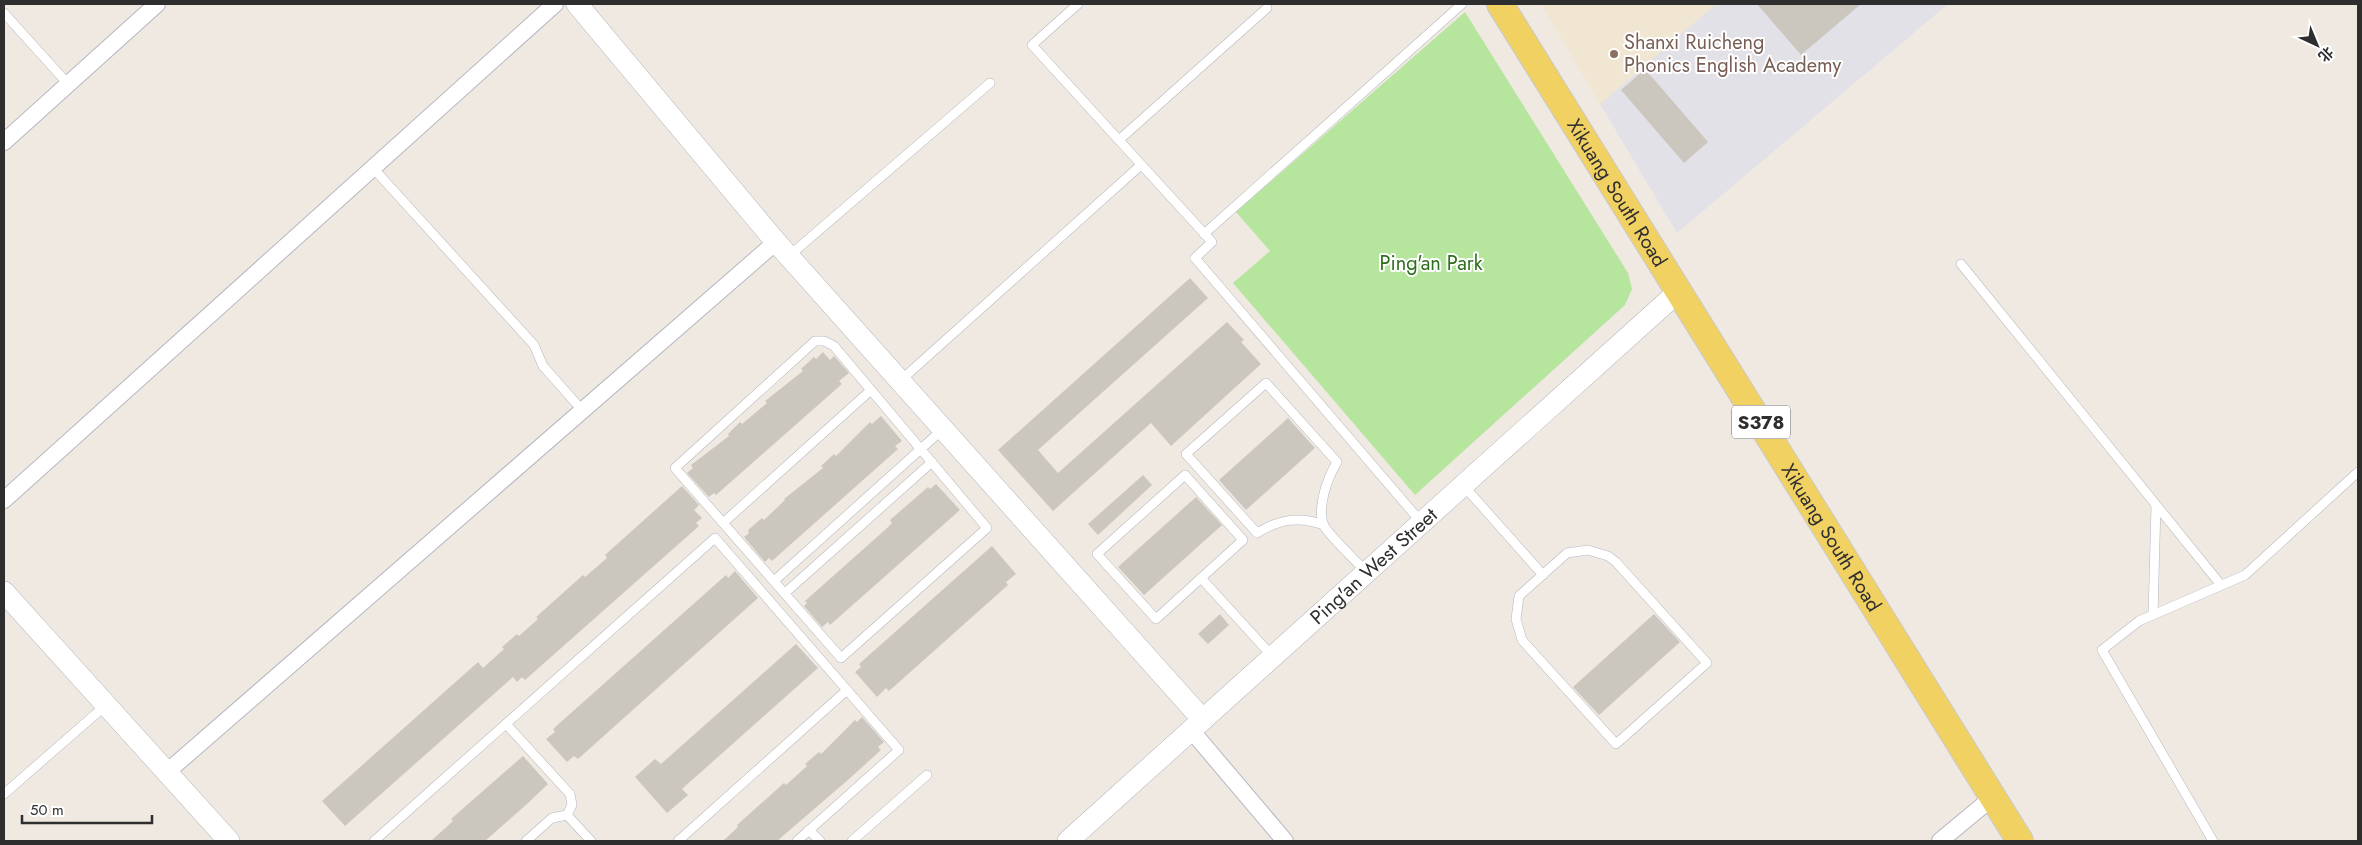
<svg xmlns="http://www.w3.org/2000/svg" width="2362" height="845" font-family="Jost,'Noto Sans SC',sans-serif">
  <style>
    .industrial { fill: #e3e1e8 }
    .education { fill: #f0e6d1 }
    .green { fill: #b6e59e }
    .building { fill: #cbc7bf }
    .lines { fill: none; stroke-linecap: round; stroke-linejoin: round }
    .service-casing { stroke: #b4b7c1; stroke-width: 10 }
    .minor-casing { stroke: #b4b7c1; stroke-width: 18 }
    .tertiary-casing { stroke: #b4b7c1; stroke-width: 22 }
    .primary-casing { stroke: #c9c9c9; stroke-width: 28 }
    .service { stroke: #fff; stroke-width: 9 }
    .minor { stroke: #fff; stroke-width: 16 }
    .tertiary { stroke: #fff; stroke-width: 21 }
    .primary { stroke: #f2d163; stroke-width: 26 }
    .education-dot { fill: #8d6e63; stroke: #fff; stroke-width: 2 }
    .labels { text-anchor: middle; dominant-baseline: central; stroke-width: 4; stroke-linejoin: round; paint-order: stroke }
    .shield { fill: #fff; stroke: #6d6d6d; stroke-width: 1 }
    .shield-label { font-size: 19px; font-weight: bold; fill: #2e2e2e }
    .education-label { font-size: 20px; fill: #785e54; stroke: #fff; text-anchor: start }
    .street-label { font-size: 20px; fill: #2e2e2e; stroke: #fff }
    .park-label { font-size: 20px; fill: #2c6e1b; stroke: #fff }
  </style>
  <rect width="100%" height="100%" fill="#efe9e1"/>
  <!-- industrial -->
  <polygon class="industrial" points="1716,4 1948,4 1677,233 1600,104"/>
  <!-- education -->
  <polygon class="education" points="1541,4 1716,4 1600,104"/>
  <!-- green -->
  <polygon class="green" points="1465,12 1628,273 1632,289 1625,305 1415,495 1233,283 1270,251 1236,212"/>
  <!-- building -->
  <g class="building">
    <polygon points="1757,4 1861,4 1801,55"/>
    <polygon points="1645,69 1708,142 1684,163 1621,90"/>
    <polygon points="1190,278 1208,298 1038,450 1058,473 1227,322 1244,340 1241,342 1261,364 1171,446 1151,423 1053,511 998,450"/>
    <polygon points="823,352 830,360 834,356 849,373 839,381 842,384 716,495 714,493 709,497 687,473 693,468 691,465 729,436 728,434 740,422 742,424 767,403 765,401 803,371 801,369 814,357 816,359"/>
    <polygon points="881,416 902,441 895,446 898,449 772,561 769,558 765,562 744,537 749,533 748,530 762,518 764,520 785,500 784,499 823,468 821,466 834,454 836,456 870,422 872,424"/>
    <polygon points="1288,418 1315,448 1246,510 1219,480"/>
    <polygon points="1143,475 1152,485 1098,535 1088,524"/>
    <polygon points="936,484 960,510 830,625 828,622 822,627 804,606 807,603 805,601 886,529 892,523 890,520 928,487 930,489"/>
    <polygon points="682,486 699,505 694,510 702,518 696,523 699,526 525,680 522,677 517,682 513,677 345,826 322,801 478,662 483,668 504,649 502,647 517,634 519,636 538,619 536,617 583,575 585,577 607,558 605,555"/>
    <polygon points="1196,497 1222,525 1144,595 1118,567"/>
    <polygon points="992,546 1016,574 1006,582 1008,585 889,691 886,688 877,697 855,672 861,667 859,664"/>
    <polygon points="735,571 758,598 578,759 574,756 567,762 546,739 555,732 553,729 726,575 728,578"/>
    <polygon points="1220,614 1229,625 1208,644 1198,634"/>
    <polygon points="1654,614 1680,642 1599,715 1573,687"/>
    <polygon points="796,644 818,668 682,789 688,795 667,813 635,777 655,759 661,764"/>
    <polygon points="862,717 884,742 878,747 881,750 849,779 777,841 723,841 738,827 737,825 784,783 786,785 807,766 805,764 819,752 821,754 855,720 857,722"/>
    <polygon points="523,756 548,784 527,804 485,841 431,841 453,821 451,819"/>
  </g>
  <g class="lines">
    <!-- service casing -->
    <g class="service-casing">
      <g id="service">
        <polyline points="1078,4 1032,45 1212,242 1195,258 1421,522"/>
        <polyline points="4,13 68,84"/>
        <polyline points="1119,140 1267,8"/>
        <polyline points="373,168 534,345 543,366 582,410"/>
        <polyline points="1204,234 1462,4"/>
        <polyline points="789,256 990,83"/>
        <polyline points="1961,264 2221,585"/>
        <polygon points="815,341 824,341 834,346 987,528 841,658 675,468"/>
        <polyline points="900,381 1141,165"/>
        <polygon points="1185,475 1243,540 1156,619 1097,554"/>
        <polyline points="1463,485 1543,575"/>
        <polyline points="723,523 871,390"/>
        <path d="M 1324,525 C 1300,516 1279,519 1257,533 L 1186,454 L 1266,383 L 1337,462 C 1328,477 1316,508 1324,526 C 1329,535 1357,562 1366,572"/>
        <polygon points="1588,550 1608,556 1616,562 1707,663 1616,744 1522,640 1516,619 1519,596 1567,553"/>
        <polyline points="1201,578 1273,657"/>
        <polyline points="774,581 943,429"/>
        <polyline points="785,593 932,462"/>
        <polyline points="2153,615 2156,505"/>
        <polyline points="506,724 570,794 572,805 567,815 591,841"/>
        <polyline points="4,794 106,705"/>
        <polyline points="809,830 820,841"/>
        <polyline points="374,841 715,538 899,750 797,841"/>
        <polyline points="526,841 552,818 567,815"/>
        <polyline points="678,841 847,690"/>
        <polyline points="852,841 927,775"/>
        <polyline points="2213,841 2102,650 2139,621 2245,575 2358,472"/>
      </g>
    </g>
    <!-- minor casing -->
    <g class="minor-casing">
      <g id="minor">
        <polyline points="4,142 157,4"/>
        <polyline points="4,500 555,4"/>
        <polyline points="1191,730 1285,841"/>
        <polyline points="167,772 776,242"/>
        <polyline points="1940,841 1993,797"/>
      </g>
    </g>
    <!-- tertiary casing -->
    <g class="tertiary-casing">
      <g id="tertiary">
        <polyline points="577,4 776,242 1203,720"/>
        <polyline points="4,592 229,841"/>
        <path id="s1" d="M 1068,841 L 1679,291"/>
      </g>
    </g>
    <!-- primary casing -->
    <g class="primary-casing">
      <g id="primary">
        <path id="s2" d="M 1500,4 L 2020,841"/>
      </g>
    </g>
    <!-- service -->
    <use href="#service" class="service"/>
    <!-- minor -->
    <use href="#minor" class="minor"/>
    <!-- tertiary -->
    <use href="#tertiary" class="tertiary"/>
    <!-- primary -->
    <use href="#primary" class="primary"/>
  </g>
  <!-- markers -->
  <circle class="education-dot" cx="1614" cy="54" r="5"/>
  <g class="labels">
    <!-- shield labels -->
    <rect class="shield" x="1732" y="405.5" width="58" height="33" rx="4"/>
    <g class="shield-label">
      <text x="1761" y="422">S378</text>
    </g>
    <!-- education labels -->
    <g class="education-label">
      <text x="1624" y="42">Shanxi Ruicheng<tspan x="1624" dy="23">Phonics English Academy</tspan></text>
    </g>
    <!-- street labels -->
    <g class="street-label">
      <text stroke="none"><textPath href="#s2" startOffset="222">Xikuang South Road</textPath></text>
      <text stroke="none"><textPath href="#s2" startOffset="628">Xikuang South Road</textPath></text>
      <text stroke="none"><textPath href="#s1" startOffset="411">Ping'an West Street</textPath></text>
    </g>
    <!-- park labels -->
    <g class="park-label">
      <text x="1431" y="263">Ping'an Park</text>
    </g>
  </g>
  <!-- border -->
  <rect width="2362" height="845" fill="none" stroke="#2e2e2e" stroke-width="10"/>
  <!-- north arrow -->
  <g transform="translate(2317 45) rotate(136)" stroke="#ffffff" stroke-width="4" paint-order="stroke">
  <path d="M0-4L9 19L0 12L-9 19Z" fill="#2e2e2e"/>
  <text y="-8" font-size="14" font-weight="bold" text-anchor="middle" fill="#2e2e2e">北</text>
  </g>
  <!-- scale -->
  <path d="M22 815v8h130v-8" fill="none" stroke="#2e2e2e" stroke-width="2.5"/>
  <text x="30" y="815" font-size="15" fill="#2e2e2e" stroke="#ffffff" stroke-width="4" paint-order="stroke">50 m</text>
</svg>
